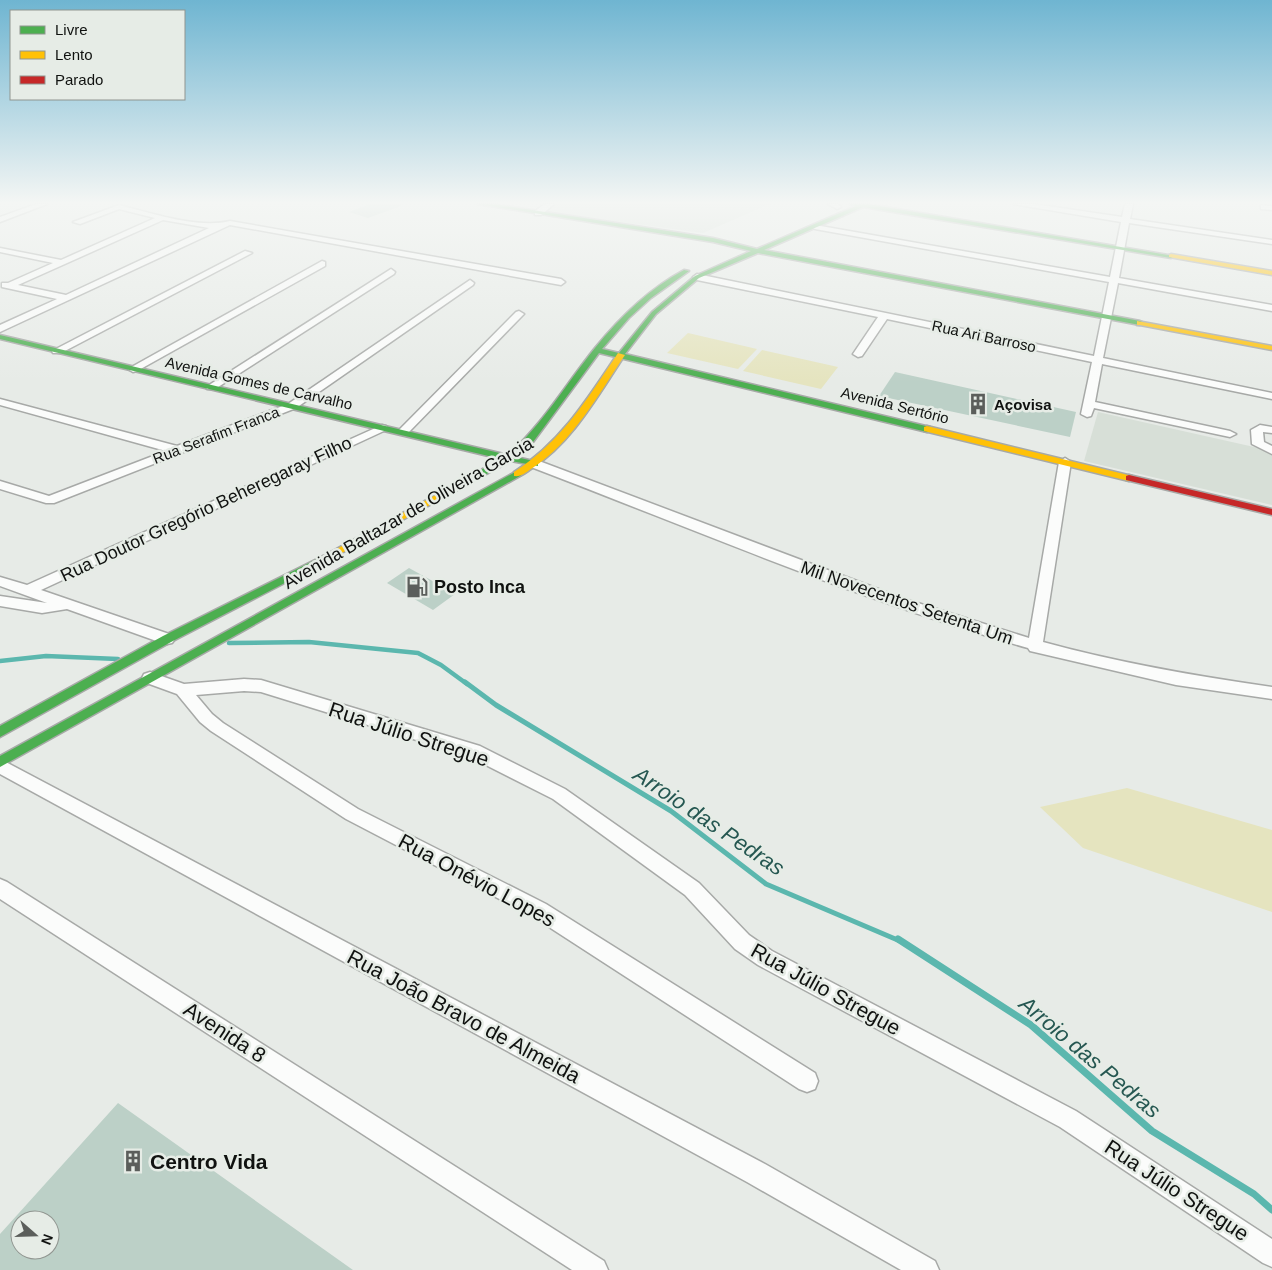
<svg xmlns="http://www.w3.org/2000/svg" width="1272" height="1270" font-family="Arial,sans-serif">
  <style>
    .built { fill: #d7dfd7 }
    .green { fill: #e5e4bf }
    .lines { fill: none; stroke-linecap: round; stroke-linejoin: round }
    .stream-far2 { stroke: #5bb7ae; stroke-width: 4.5 }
    .stream-far1 { stroke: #5bb7ae; stroke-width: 5 }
    .stream { stroke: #5bb7ae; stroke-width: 7 }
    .building { fill: #bcd0c7; fill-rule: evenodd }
    .street-casing { stroke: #a7a9a7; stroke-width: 3 }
    .fast-casing { stroke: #a7a9a7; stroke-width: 3 }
    .slow-casing { stroke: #a7a9a7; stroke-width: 3 }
    .jam-casing { stroke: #a7a9a7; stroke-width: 3 }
    .street { fill: #fbfcfb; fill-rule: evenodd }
    .fast { fill: #4caf50; fill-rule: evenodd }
    .slow { fill: #ffc107; fill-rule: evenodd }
    .jam { fill: #c62828; fill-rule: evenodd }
    .labels { text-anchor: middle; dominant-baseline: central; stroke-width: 5; stroke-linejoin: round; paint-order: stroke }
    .far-street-label { font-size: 15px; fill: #101210; stroke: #e6ece6 }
    .far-poi-label { font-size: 15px; font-weight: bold; fill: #101210; stroke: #e6ece6; text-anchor: start }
    .street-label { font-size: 18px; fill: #101210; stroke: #e6ece6 }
    .poi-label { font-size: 18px; font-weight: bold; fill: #101210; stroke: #e6ece6; text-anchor: start }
    .near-street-label { font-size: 21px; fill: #101210; stroke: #e6ece6 }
    .near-poi-label { font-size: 21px; font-weight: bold; fill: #101210; stroke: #e6ece6; text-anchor: start }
    .near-water-label { font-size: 22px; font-style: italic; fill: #255751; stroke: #e6ece6 }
  </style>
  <rect width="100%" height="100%" fill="#e7ebe7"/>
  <!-- built -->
  <g class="built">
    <polygon points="556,204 770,204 703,233 545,212"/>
    <polygon points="1098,412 1272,451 1272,505 1084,461"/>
  </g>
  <!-- green -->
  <g class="green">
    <polygon points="688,333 757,349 738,369 667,353"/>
    <polygon points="762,350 838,367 821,389 743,371"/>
    <polygon points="1127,788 1272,830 1272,912 1083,848 1040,807"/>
  </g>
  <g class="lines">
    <!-- stream-far2 -->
    <g class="stream-far2">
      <polyline points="229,643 309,642 418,653 441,665 467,684"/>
      <polyline points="0,661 46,656 118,659"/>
    </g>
    <!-- stream-far1 -->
    <polyline class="stream-far1" points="465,682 496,705 671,811 766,884 900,941"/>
    <!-- stream -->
    <polyline class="stream" points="898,939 1031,1025 1152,1131 1254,1194 1272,1210"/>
  </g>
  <!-- building -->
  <g class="building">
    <polygon points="370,204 401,204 401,206 368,218 349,212"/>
    <polygon points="895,372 1076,412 1070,437 879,396"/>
    <polygon points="409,568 429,579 455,594 433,610 387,583"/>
    <path d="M 118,1103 L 353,1270 L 0,1270 L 0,1234 ZM 20,1220 L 50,1220 L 50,1250 L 20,1250 Z"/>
  </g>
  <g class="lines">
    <!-- street casing -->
    <g class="street-casing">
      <g id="street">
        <polygon points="36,204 47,204 0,222 0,217"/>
        <polygon points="545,204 554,204 541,215 535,215 535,211"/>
        <polygon points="828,204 838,204 841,207 837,209"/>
        <polygon points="1013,204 1034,204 1122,217 1125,204 1133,204 1130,219 1272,240 1272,244 1129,223 1119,278 1272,305 1272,311 1118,283 1103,358 1272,393 1272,399 1102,364 1095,402 1230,431 1236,434 1230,437 1094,408 1091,416 1087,417 1081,414 1092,362 887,319 862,356 858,357 853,354 878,317 697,280 693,277 697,274 1094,356 1109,282 815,229 811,227 815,225 1110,277 1121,222"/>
        <path d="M 119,205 C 151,213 198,229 230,221 L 561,279 L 565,282 L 561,285 L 230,225 L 0,332 L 0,325 L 57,299 L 2,287 L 2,283 L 8,283 L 53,263 L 0,252 L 0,248 L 61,260 L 155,218 L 119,209 L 80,224 L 73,222 ZM 163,220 L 209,228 L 66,295 L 18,285 Z"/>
        <polygon points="1261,205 1272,206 1272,210 1261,209"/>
        <polygon points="245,251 252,253 61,353 53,353 52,351"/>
        <polygon points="322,261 325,262 325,266 137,371 133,372 128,369"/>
        <polygon points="391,269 395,272 394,274 215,389 207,389 206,387"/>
        <polygon points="470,280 474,283 473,285 296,408 54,503 46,503 0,489 0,481 49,496 166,451 0,405 0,399 177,446 288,404"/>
        <polygon points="519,311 524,314 522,316 407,434 399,434 397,432 399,430 516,312"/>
        <polygon points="382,425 386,426 388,428 386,430 41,590 172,635 175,639 172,643 167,644 162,643 67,609 42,613 0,606 0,596 47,603 0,586 0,577 27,585"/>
        <polygon points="1260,425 1272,427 1272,433 1263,432 1264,442 1272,446 1272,454 1252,444 1251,430"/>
        <path d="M 1065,458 L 1071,462 L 1043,642 C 1119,663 1195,676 1272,687 L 1272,699 L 1176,685 L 1030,651 L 1028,648 C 858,600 696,530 531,467 L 529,464 L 531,461 L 539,461 L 902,598 L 1029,638 L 1059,462 Z"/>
        <polygon points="150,672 184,684 244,679 261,680 480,746 565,789 699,883 749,935 772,951 1076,1111 1272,1239 1272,1267 1263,1263 1060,1127 758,965 735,949 685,895 553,799 468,756 261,692 244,691 196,695 212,714 223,723 358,809 546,904 815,1073 818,1081 815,1089 807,1092 799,1089 532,916 346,819 211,731 200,722 177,694 144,682 142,678 144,674"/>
        <polygon points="0,759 765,1164 935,1261 939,1270 901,1270 747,1182 0,774"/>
        <polygon points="0,879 7,882 604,1261 608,1270 572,1270 0,899"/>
      </g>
    </g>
    <!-- fast casing -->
    <g class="fast-casing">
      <g id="fast">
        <path d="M 478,204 L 494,204 L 713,238 L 757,249 L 856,206 L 850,204 L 868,204 L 1174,256 L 1171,258 L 863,207 L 764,250 L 1140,321 L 1144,323 L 1140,325 L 758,253 L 699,278 L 656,314 L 625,354 L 930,427 L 930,431 L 927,432 L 599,353 L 533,442 L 516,457 L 538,462 L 538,466 L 511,461 L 456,490 L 453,489 L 453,485 L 501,459 L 0,339 L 0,335 L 508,455 C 543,424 566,384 595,348 C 620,317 649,289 684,270 L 689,271 L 651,298 L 629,318 L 602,349 L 619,353 L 652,312 L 695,276 L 751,251 L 713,242 Z"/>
        <polygon points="517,471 522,474 520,476 0,767 0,756"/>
        <polygon points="323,556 328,559 327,561 171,642 0,737 0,726 163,636"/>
      </g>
    </g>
    <!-- slow casing -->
    <g class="slow-casing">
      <g id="slow">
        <polygon points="1171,254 1272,271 1272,275 1169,257 1169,255"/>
        <polygon points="1137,321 1272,346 1272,350 1140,325 1137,325"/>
        <path d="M 618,353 L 625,355 C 598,395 573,442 531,469 C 525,473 521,477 514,476 L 514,472 C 561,442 588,398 618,353 Z"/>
        <polygon points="927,426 1132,476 1134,478 1129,481 924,431 924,427"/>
        <polygon points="456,484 459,485 459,489 327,561 323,562 318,559"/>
      </g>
    </g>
    <!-- jam casing -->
    <g class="jam-casing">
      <polygon id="jam" points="1129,475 1272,509 1272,515 1126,480 1126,476"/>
    </g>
    <!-- street -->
    <use href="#street" class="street"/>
    <!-- fast -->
    <use href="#fast" class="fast"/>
    <!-- slow -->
    <use href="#slow" class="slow"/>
    <!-- jam -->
    <use href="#jam" class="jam"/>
  </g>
  <!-- sky -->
  <linearGradient id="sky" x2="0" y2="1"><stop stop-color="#6fb5d1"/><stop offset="0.53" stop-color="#f4f6f4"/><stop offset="1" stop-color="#f4f6f4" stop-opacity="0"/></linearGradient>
  <rect width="1272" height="382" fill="url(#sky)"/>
  <!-- icons -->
  <defs>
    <g id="building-bare" transform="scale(1.725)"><path d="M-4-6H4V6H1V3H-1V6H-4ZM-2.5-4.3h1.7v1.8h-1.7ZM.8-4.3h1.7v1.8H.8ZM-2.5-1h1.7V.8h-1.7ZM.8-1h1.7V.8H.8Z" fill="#5b5e5b" stroke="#e6ece6" stroke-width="2.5" paint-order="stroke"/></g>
    <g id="fuel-bare" transform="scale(1.725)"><path d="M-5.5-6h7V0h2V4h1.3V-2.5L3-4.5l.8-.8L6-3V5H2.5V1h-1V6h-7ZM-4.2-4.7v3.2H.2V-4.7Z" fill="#5b5e5b" stroke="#e6ece6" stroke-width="2.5" paint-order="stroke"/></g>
  </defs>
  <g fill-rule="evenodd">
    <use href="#building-bare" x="978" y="404"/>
    <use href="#fuel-bare" x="417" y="587"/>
    <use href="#building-bare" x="133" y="1161"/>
  </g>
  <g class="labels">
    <!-- far-street labels -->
    <g class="far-street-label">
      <text transform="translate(984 336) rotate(12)">Rua Ari Barroso</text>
      <text transform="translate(259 383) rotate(13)">Avenida Gomes de Carvalho</text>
      <text transform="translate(895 405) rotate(14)">Avenida Sertório</text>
      <text transform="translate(216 435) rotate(-21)">Rua Serafim Franca</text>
    </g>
    <!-- far-poi labels -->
    <g class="far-poi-label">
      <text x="994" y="404">Açovisa</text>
    </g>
    <!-- street labels -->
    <g class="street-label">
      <text transform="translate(206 509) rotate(-25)">Rua Doutor Gregório Beheregaray Filho</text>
      <text transform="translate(408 513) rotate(-30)">Avenida Baltazar de Oliveira Garcia</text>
      <text transform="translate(907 603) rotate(19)">Mil Novecentos Setenta Um</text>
    </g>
    <!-- poi labels -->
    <g class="poi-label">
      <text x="434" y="587">Posto Inca</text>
    </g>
    <!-- near-street labels -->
    <g class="near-street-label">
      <text transform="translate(409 734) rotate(18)">Rua Júlio Stregue</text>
      <text transform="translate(477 880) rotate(28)">Rua Onévio Lopes</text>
      <text transform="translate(826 989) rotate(29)">Rua Júlio Stregue</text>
      <text transform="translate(464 1016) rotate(28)">Rua João Bravo de Almeida</text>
      <text transform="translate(225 1032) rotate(33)">Avenida 8</text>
      <text transform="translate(1177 1190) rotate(33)">Rua Júlio Stregue</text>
    </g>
    <!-- near-poi labels -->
    <g class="near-poi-label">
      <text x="150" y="1161">Centro Vida</text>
    </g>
    <!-- near-water labels -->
    <g class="near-water-label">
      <text transform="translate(709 821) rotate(34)">Arroio das Pedras</text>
      <text transform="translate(1090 1057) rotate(40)">Arroio das Pedras</text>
    </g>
  </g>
  <!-- legend -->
  <rect x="10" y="10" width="175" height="90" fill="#e6ece6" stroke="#909590"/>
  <rect x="20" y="26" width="25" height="8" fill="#4caf50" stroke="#909590"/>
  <text x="55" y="35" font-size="15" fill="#101210">Livre</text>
  <rect x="20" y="51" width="25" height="8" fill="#ffc107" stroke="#909590"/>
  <text x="55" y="60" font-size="15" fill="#101210">Lento</text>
  <rect x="20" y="76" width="25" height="8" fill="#c62828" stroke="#909590"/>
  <text x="55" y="85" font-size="15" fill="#101210">Parado</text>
  <!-- north arrow -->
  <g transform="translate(35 1235) rotate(110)"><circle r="24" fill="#e6ece6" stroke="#909590"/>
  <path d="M0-4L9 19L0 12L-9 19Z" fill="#5b5e5b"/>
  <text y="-8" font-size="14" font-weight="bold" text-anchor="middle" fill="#101210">N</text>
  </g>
</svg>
